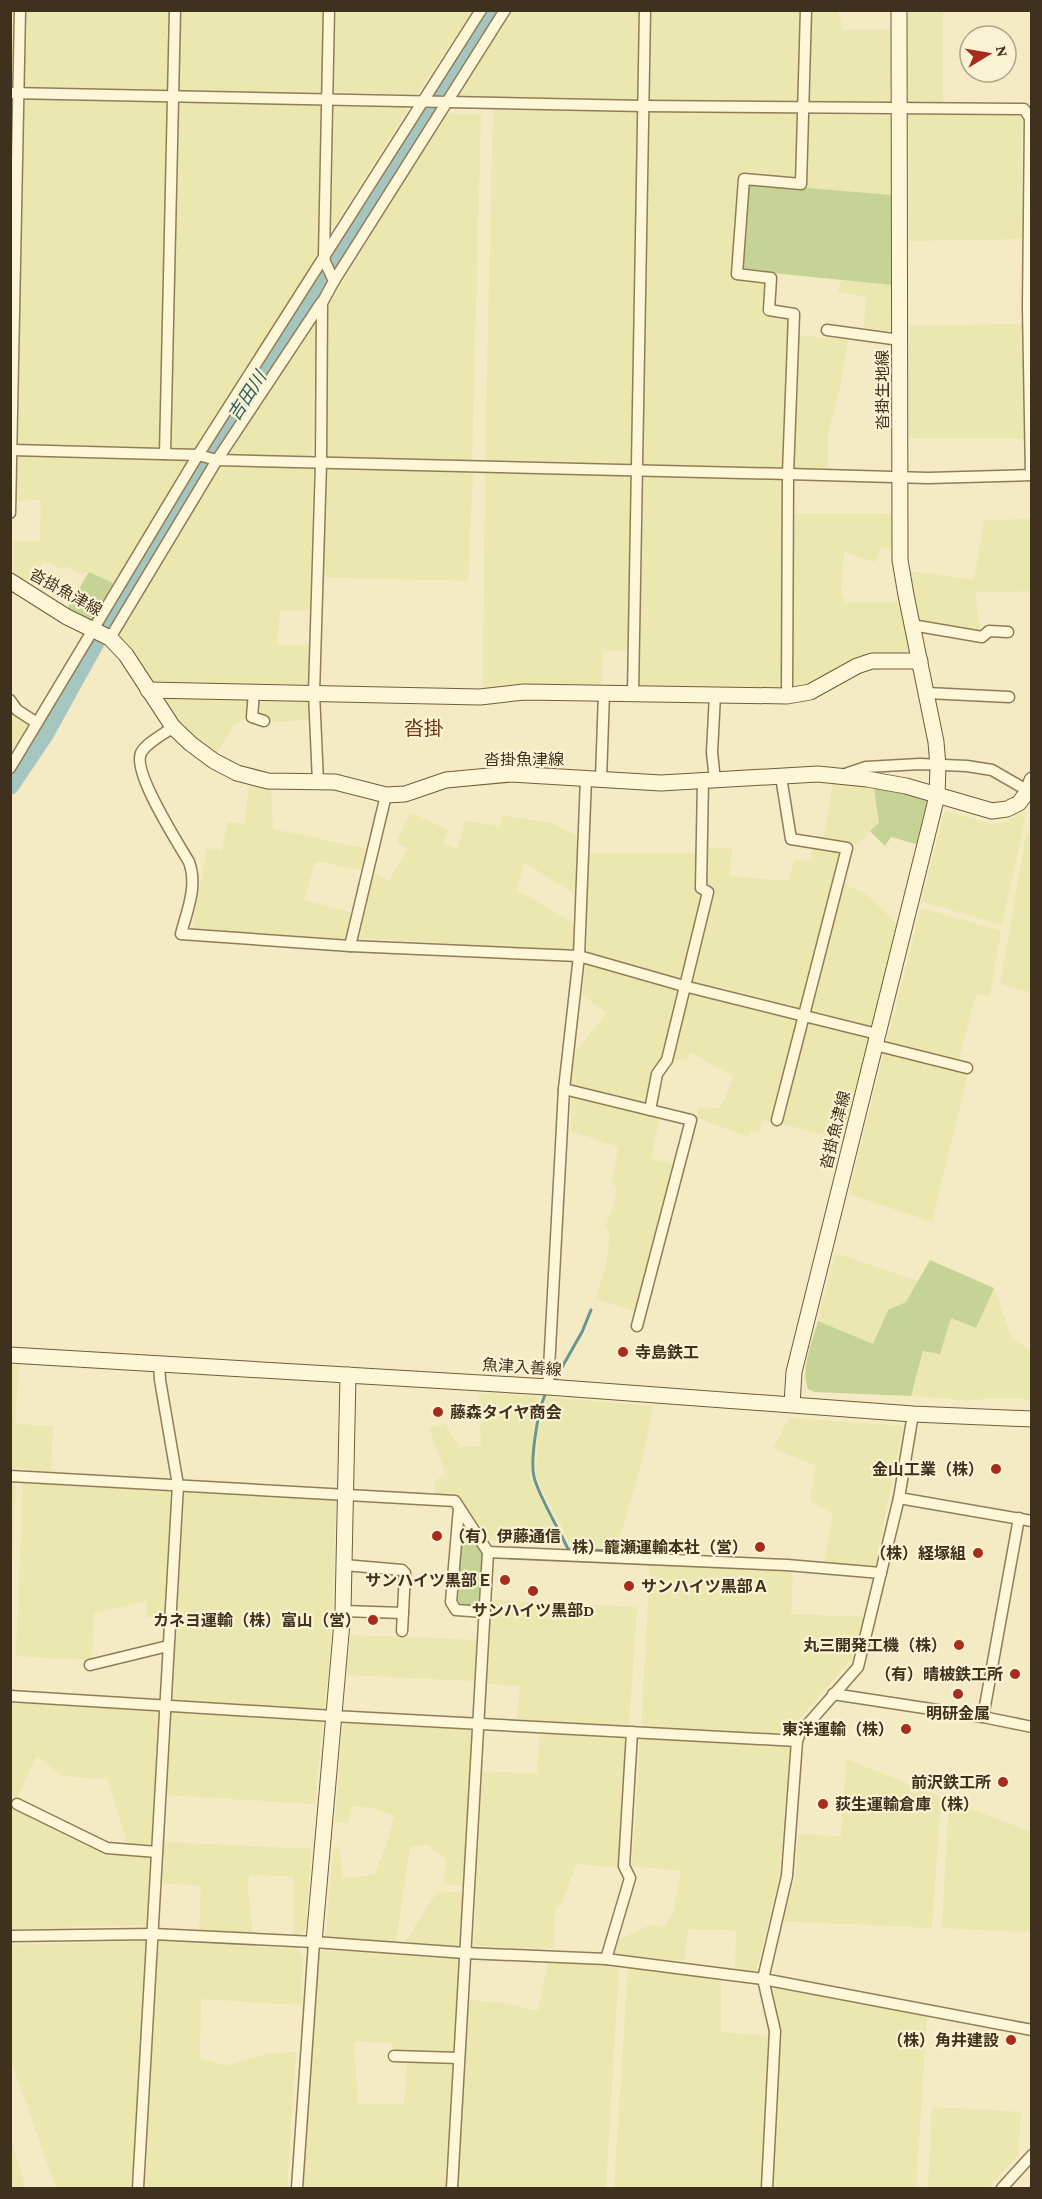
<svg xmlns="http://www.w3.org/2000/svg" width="1042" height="2199" font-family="'Crimson Pro','Noto Sans JP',serif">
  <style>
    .farmland { fill: #eae7af }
    .green { fill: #c5d495 }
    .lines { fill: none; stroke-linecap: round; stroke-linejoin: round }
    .stream { stroke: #6a9690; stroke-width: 3 }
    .river { stroke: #a5c6c0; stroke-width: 18 }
    .street-casing { stroke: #917c57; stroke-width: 13 }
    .secondary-casing { stroke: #725c3a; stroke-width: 17 }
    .street { stroke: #fdf6d7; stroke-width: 10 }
    .secondary { stroke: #fdf6d7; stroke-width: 15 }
    .poi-dot { fill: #a82c1e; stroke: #faf3d3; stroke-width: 2 }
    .labels { text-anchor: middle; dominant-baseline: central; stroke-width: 4.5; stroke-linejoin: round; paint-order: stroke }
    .street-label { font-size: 16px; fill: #3f311d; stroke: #faf3d3 }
    .poi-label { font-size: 16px; font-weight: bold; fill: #3f311d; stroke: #faf3d3; text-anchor: end }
    .water-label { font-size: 18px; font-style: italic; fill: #2a5e60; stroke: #faf3d3 }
    .quarter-label { font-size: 20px; fill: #713316; stroke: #faf3d3 }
  </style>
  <rect width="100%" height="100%" fill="#f4eac3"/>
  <!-- farmland -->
  <g class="farmland">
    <polygon points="11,11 15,11 14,87 11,87"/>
    <polygon points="26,11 170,11 169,91 24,89"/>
    <polygon points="179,11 323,11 321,94 178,91"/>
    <polygon points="336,11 336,10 472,11 417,94 334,92"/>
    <polygon points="510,11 639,11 638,100 455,97"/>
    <polygon points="651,11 801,11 799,103 649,101"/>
    <polygon points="810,11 838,11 843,30 890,30 890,104 809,103"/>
    <polygon points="943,12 943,103 906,103 906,13"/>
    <polygon points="24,98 169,101 162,447 17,445"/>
    <polygon points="178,101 320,104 319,243 315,261 199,444 192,449 170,447"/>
    <polygon points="406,106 407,111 337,221 332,226 334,107"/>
    <polygon points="493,107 638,110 631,466 485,462"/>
    <polygon points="649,111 800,113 798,179 742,174 732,277 767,282 762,314 790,317 785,469 642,465"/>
    <polygon points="908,113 1021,113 1023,239 909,241"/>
    <polygon points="445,114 481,114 472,461 326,457 329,304"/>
    <polygon points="809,114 893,116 892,195 805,188"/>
    <polygon points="841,280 892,285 892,331 864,328 866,297 838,292"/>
    <polygon points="316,312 312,458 228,455"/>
    <polygon points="1024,324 1024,439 909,438 909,326"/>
    <polygon points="797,335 848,340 840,389 828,432 828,469 793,468"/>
    <polygon points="16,455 188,458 190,462 113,583 89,572 79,574 67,566 62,569 43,561 28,585 13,576 14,541 40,541 41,500 16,501"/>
    <polygon points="219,465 313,469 310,610 280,610 277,645 309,645 308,685 153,683 127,643 118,636"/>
    <polygon points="326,469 473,471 468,581 322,577"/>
    <polygon points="485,472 632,475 628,650 603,651 601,687 483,691"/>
    <polygon points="643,475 783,478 782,690 638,687"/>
    <polygon points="1030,480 1031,591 975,592 980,633 919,622 909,571 974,580 984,520 1030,519"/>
    <polygon points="794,513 892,514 893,550 880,548 875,562 844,552 841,595 845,602 903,602 915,653 800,689 790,690"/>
    <polygon points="162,695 249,696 248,716 234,724 216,755 182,727 167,708"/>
    <polygon points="256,696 308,697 310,719 283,722 268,720 256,715"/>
    <polygon points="11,710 13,715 28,725 11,757"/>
    <polygon points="833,782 874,787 879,823 856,845 823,840"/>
    <polygon points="250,783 271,787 273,829 367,849 361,870 315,861 304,900 352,913 345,939 192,929 207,848 222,851 227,822 244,824"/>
    <polygon points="945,811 991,824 1004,822 1020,815 1025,819 1002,925 921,901"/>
    <polygon points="409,814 414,814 448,830 443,844 457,849 465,821 500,826 502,815 550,823 579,837 576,895 524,862 517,890 575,924 575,951 357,938 373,873 389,881 408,848 397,842"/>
    <polygon points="1026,834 1032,835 1031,992 1000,984"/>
    <polygon points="813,847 843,851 802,1010 691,982 715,888 706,881 708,848 732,849 730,876 788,881 795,860 810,859"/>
    <polygon points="589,853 696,853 695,893 702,899 682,978 587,955 584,950"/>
    <polygon points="842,884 865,893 897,924 871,1027 810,1011"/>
    <polygon points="921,908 1001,931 990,996 976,994 959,1059 887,1042"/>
    <polygon points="586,964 678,987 663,1054 653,1072 646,1105 571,1086 575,1052 607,1013 582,995"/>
    <polygon points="688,991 800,1017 773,1122 762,1120 759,1133 751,1132 749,1137 697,1118 699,1107 720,1108 734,1077 690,1052 686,1060 673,1059"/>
    <polygon points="808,1020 870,1036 846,1141 780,1123"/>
    <polygon points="884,1052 968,1073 932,1222 849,1194"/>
    <polygon points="571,1096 660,1117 651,1159 678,1165 638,1312 596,1299 607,1260 610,1233 605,1227 612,1210 617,1187 611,1183 618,1151 616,1146 571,1131"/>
    <polygon points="835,1253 920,1282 906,1302 888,1310 873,1344 818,1321"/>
    <polygon points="994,1288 1011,1337 1031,1351 1031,1400 1010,1398 964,1400 911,1396 923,1351 940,1354 951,1318 976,1328"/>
    <polygon points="11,1365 19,1365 15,1424 53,1426 51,1471 11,1468"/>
    <polygon points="479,1393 540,1396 533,1426 530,1477 561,1544 489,1540 459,1496 434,1495 436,1480 446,1475 429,1428 445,1424 460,1447 481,1446"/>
    <polygon points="546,1397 653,1406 643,1458 621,1533 607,1549 571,1546 536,1476 538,1432"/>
    <polygon points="789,1418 903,1426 875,1567 824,1563 833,1514 810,1501 816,1466 773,1448"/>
    <polygon points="10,1481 16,1481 11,1578"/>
    <polygon points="23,1482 172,1491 164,1618 146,1617 146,1601 94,1613 92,1660 16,1656"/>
    <polygon points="185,1491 336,1500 332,1633 324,1710 171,1701"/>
    <polygon points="650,1564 793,1571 791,1614 864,1617 854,1656 785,1737 641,1729"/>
    <polygon points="492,1600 637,1607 629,1727 517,1722 520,1686 488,1684"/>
    <polygon points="351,1635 477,1640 475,1681 347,1675"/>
    <polygon points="13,1701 159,1707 151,1846 127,1844 108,1779 63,1776 36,1756 17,1798 11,1796 10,1743"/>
    <polygon points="171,1710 323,1719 315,1804 165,1795"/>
    <polygon points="343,1719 472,1726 463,1886 444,1884 446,1859 428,1845 410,1846 396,1943 326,1938 333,1848 339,1848 343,1879 375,1874 384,1851 395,1816 374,1808 352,1806 349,1823 335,1823"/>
    <polygon points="540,1731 628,1735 620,1867 576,1864 561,1906 556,1906 553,1949 477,1946 474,1941 482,1771 537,1774"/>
    <polygon points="640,1737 790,1746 779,1879 756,1972 735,1970 736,1930 688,1929 685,1961 613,1954 618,1940 650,1925 665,1927 673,1912 681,1871 632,1866"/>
    <polygon points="846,1759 941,1797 932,1928 783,1921 795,1879 798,1834 841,1836"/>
    <polygon points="949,1800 1031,1832 1031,1932 942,1928"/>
    <polygon points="10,1807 106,1852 150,1858 146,1925 11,1929"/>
    <polygon points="163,1842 311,1849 306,1927 299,1935 293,1935 293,1876 249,1875 248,1889 253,1934 199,1932 201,1886 160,1883"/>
    <polygon points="438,1891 463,1893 459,1943 455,1946 404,1943"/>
    <polygon points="146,1941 133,2188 56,2188 11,2061 11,1945"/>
    <polygon points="158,1941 296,1949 303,1957 301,2005 201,1999 200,2058 225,2066 266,2054 296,2052 287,2188 142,2188"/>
    <polygon points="319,1950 457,1958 460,1962 453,2054 395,2051 392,2043 354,2041 358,2104 404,2104 407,2062 453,2065 445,2188 299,2188"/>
    <polygon points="548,1961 619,1967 606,2188 458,2188 469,2000 503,2003 538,2011"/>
    <polygon points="628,1967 721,1978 721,2032 770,2036 761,2188 614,2188"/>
    <polygon points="773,1988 927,2016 916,2188 772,2188 782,2032"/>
    <polygon points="932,2107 1021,2112 1018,2155 989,2188 928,2188"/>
    <polygon points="11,2140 26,2188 11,2188"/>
  </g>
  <!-- green -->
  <g class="green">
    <polygon points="747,183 892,195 892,285 741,270"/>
    <polygon points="89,572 113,583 93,621 65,612"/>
    <polygon points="874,787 926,798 927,803 916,844 891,837 885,846 870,831 879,823"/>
    <path d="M 930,1260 L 994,1288 L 976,1328 L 951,1318 L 940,1354 L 923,1351 L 911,1396 L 815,1392 L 808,1389 C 800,1368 813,1341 818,1321 L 873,1344 L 888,1310 L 906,1302 Z"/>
    <polygon points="465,1523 483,1551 479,1606 461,1605 456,1598 461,1524"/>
  </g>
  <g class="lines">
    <!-- stream -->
    <g class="stream">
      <polyline points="553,1383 582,1332 591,1310"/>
      <path d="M 547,1391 C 538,1406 530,1460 534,1477 C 539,1497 559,1529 568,1549 L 630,1552"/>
    </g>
    <!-- river -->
    <polyline class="river" points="10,786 45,734 134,573 493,10"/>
    <!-- street casing -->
    <g class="street-casing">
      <g id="street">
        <polyline points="10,93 643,106 1024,109 1030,118 1028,308 1031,475"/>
        <polyline points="334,281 505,10"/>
        <polyline points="827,330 900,340"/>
        <polyline points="12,450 198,455 217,460 788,474 794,314 769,310 771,278 737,274 744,179 801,184 806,10"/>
        <polyline points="165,454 175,10"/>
        <polyline points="10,513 20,10"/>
        <polyline points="912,625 982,637 989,631 1008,632"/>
        <polyline points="110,638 217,460 321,303"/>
        <polyline points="254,692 252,717 264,721"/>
        <polyline points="633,693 645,10"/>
        <polyline points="927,693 1009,697"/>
        <polyline points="715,695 712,752 715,781"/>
        <polyline points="787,696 788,474 928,478 1032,475"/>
        <polyline points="10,700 17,710 37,723"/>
        <path d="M 173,727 C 164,734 146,743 141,753 C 132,772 178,843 189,862 C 198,886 187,911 181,934 L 350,946 L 579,956 L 684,986 L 877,1034"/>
        <polyline points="10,768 198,455 481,10"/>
        <polyline points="842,775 866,767 920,764 967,766 992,770 1032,793"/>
        <polyline points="601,779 604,693"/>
        <polyline points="318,782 314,693 321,463 322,303 334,281 325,262 324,255 329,10"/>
        <polyline points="350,946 386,795"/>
        <polyline points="875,1045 967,1068"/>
        <polyline points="564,1089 691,1120 637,1326"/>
        <polyline points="650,1110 657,1074 667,1060 708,892 701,888 703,781"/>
        <polyline points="777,1120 847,848 791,839 781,777"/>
        <polyline points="548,1387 564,1089 579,956 586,778"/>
        <polyline points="10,1476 455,1501 488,1552 452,2188"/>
        <polyline points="899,1498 1032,1521"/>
        <polyline points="459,1508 451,1602 456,1610 485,1612"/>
        <polyline points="488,1552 787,1565 881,1573"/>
        <polyline points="344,1565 402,1570 405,1573 402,1631"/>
        <polyline points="343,1611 403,1613"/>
        <polyline points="90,1665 168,1646"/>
        <polyline points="833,1694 983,1717 1032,1727"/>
        <polyline points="10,1696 333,1716 797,1741"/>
        <polyline points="983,1717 1019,1518"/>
        <polyline points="17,1804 107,1848 157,1852"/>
        <polyline points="10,1936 153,1934 314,1942 465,1953 606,1959 763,1979 1032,2030"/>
        <polyline points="606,1959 630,1878 624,1866 632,1732"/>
        <polyline points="394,2056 459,2058"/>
        <polyline points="138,2188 178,1485 160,1380 159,1363"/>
        <polyline points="297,2188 314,1942"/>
        <polyline points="767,2188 775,2031 763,1979 787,1876 797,1741 800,1733 858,1667 899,1498 913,1414"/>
        <polyline points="1002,2188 1032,2155"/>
      </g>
    </g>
    <!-- secondary casing -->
    <g class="secondary-casing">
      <g id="secondary">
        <polyline points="10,581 67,617 110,638 126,655 173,727 191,744 214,761 237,773 268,781 335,782 386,795 405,794 446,780 511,774 661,783 818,774 867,779 906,786 992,811 1007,809 1019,803 1028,791 1032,780"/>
        <polyline points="148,690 480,697 524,692 787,696 810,692 857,666 872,661 920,661"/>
        <polyline points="10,1355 548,1387 913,1414 1032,1419"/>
        <polyline points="792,1404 794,1372 937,796 938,766 936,742 906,595 900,560 899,10"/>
        <polyline points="314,1942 343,1611 348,1375"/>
      </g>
    </g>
    <!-- street -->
    <use href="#street" class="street"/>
    <!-- secondary -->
    <use href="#secondary" class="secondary"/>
  </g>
  <!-- markers -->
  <g class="poi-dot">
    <circle cx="623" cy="1352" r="6"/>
    <circle cx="438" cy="1412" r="6"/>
    <circle cx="996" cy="1469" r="6"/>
    <circle cx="437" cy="1536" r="6"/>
    <circle cx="760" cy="1547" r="6"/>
    <circle cx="978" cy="1553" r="6"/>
    <circle cx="505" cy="1580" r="6"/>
    <circle cx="629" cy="1586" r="6"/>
    <circle cx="533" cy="1591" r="6"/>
    <circle cx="373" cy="1620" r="6"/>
    <circle cx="959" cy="1645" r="6"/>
    <circle cx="1015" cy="1674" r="6"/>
    <circle cx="958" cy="1694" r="6"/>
    <circle cx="906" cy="1729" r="6"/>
    <circle cx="1003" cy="1782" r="6"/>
    <circle cx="823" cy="1804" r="6"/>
    <circle cx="1011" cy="2040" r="6"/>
  </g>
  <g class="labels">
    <!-- street labels -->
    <g class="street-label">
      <text transform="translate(882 390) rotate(-90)">沓掛生地線</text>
      <text transform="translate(66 592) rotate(29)">沓掛魚津線</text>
      <text x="524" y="759">沓掛魚津線</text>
      <text transform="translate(835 1130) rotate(-76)">沓掛魚津線</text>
      <text transform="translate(522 1367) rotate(4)">魚津入善線</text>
    </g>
    <!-- poi labels -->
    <g class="poi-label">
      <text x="635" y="1352" text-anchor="start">寺島鉄工</text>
      <text x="450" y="1412" text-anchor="start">藤森タイヤ商会</text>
      <text x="984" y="1469">金山工業（株）</text>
      <text x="449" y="1536" text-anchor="start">（有）伊藤通信</text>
      <text x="748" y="1547">株）籠瀬運輸本社（営）</text>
      <text x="966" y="1553">（株）経塚組</text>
      <text x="493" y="1580">サンハイツ黒部Ｅ</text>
      <text x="641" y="1586" text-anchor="start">サンハイツ黒部Ａ</text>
      <text x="533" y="1610" text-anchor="middle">サンハイツ黒部D</text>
      <text x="361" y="1620">カネヨ運輸（株）富山（営）</text>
      <text x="947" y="1645">丸三開発工機（株）</text>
      <text x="1003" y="1674">（有）晴柀鉄工所</text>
      <text x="958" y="1713" text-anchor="middle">明研金属</text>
      <text x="894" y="1729">東洋運輸（株）</text>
      <text x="991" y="1782">前沢鉄工所</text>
      <text x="835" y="1804" text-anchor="start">荻生運輸倉庫（株）</text>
      <text x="999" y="2040">（株）角井建設</text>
    </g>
    <!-- water labels -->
    <g class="water-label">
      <text transform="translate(247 396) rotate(-57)">吉田川</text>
    </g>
    <!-- quarter labels -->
    <g class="quarter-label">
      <text x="424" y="728">沓掛</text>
    </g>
  </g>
  <!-- border -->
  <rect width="1042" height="2199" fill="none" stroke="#3f311d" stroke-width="24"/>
  <!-- north arrow -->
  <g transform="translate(988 54) rotate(79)"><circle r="28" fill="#faf3d3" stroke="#afa58a" stroke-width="1.5"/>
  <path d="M0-4.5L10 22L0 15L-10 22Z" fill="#a82c1e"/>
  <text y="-9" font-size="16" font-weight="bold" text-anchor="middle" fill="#3f311d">N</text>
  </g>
</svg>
